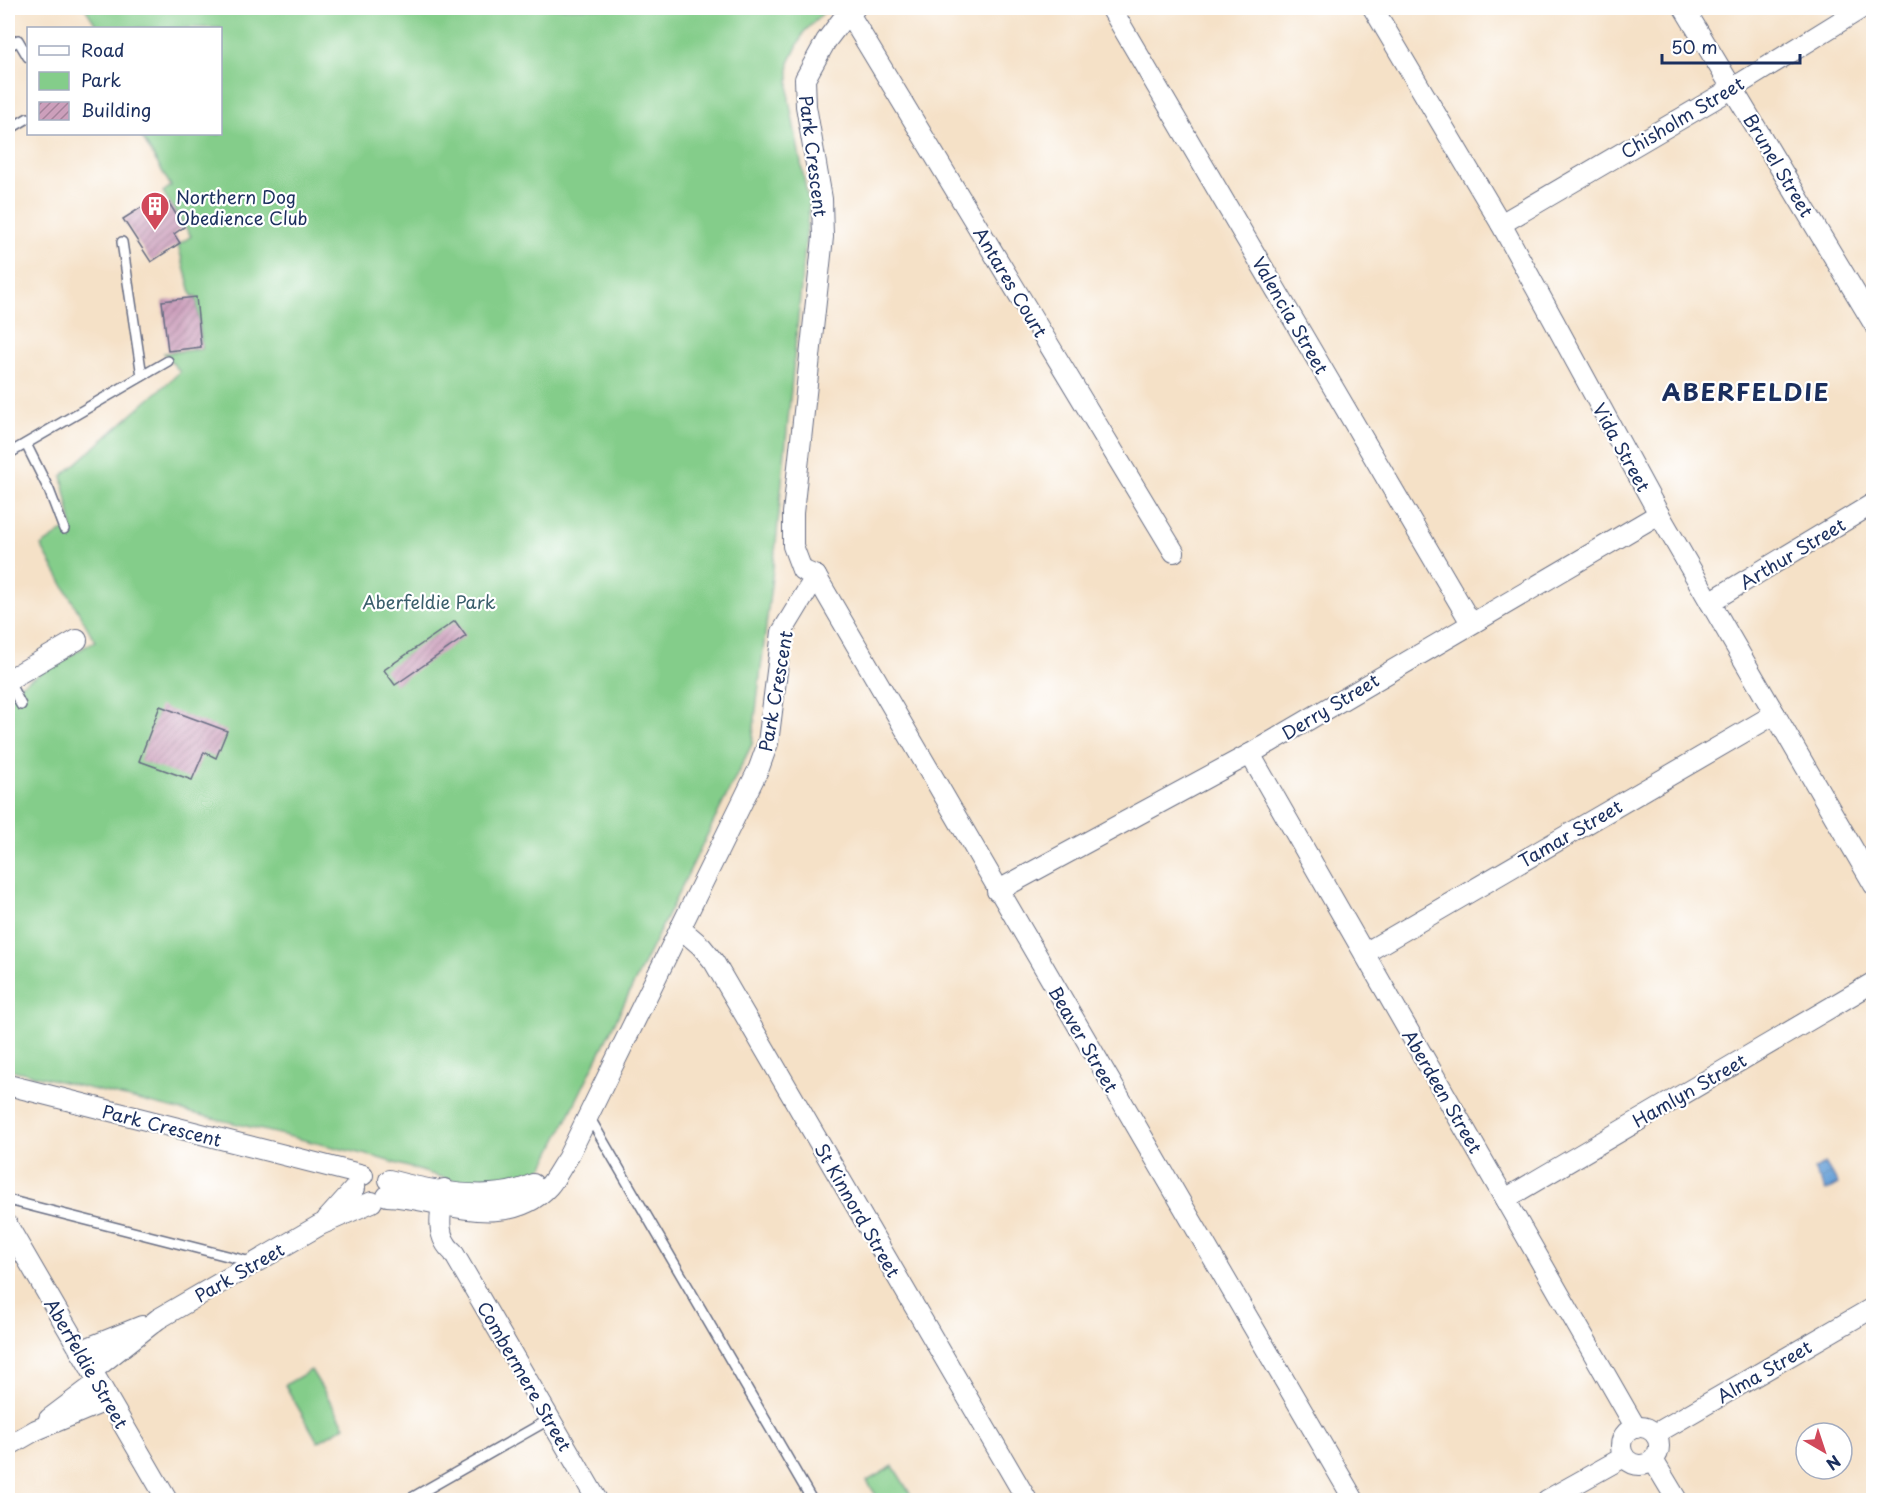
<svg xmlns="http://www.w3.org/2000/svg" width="1881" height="1508" font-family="'Playpen Sans',sans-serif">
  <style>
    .green { fill: #84cd8a; stroke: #507e74; stroke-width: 1.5 }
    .water { fill: url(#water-waves); stroke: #42689a; stroke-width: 1.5 }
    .building { fill: url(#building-hatch) }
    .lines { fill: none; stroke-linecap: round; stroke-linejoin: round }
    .lane-casing { stroke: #676d83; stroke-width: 12 }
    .street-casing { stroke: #676d83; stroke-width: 22 }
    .lane { stroke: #fff; stroke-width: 9 }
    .street { stroke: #fff; stroke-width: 20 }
    .labels { text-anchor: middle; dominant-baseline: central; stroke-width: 4.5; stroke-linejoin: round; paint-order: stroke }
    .street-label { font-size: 18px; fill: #1b2f5e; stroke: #fff }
    .poi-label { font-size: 18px; fill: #1b2f5e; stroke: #fff; text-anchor: start }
    .park-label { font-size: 18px; fill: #3a5e6b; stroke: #fff }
    .district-label { font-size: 24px; font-weight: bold; letter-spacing: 1.5px; fill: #1b2f5e; stroke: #fff }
  </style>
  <defs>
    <pattern id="water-waves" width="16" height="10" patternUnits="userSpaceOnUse" patternTransform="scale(1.5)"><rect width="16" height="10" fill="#69a1d7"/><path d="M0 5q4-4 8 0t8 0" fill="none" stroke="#5684b2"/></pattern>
    <pattern id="building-hatch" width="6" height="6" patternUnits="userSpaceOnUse" patternTransform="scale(1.5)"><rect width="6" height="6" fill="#cc9fbb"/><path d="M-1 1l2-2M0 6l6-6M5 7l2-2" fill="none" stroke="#a5829b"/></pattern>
  </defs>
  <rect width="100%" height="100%" fill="#fff"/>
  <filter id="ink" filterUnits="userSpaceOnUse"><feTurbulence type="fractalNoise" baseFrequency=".0167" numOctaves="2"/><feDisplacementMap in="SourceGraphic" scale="12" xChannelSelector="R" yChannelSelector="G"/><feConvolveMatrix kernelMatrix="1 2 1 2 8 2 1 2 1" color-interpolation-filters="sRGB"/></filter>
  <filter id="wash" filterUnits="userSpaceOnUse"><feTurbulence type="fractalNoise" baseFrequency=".008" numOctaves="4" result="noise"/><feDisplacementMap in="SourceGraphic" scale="24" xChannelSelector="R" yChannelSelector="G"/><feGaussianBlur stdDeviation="1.35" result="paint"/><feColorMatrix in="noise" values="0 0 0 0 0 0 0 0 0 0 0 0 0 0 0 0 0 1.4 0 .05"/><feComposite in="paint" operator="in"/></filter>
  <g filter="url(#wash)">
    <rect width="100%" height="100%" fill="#f5e1c7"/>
    <!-- green -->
    <g class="green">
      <polygon points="85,8 828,8 804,32 789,63 789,100 809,205 776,543 752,744 544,1166 527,1179 492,1189 464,1184 375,1157 8,1069 8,692 95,641 41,546 72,525 62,476 180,372 164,353 202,349 196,296 192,296 178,245 191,236 163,192 171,186 140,134 220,134 220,28 98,28"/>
      <polygon points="311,1370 345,1426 318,1442 285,1385"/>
      <polygon points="893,1466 914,1500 879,1500 867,1481"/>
    </g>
    <!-- water -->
    <polygon class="water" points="1825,1163 1838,1184 1826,1191 1814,1170"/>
    <g id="blocks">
      <!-- building -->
      <g class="building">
        <polygon points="153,200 159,209 169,203 184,227 174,234 180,243 151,262 123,219"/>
        <polygon points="196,297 201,347 168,351 162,301"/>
        <polygon points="455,621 466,636 395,685 384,670"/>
        <polygon points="160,706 227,731 216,758 204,752 192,780 139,761"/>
      </g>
    </g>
  </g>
  <g filter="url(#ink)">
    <use href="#blocks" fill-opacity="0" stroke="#676d83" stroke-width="1.5"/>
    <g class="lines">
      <!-- lane casing -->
      <g class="lane-casing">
        <g id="lane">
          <polyline points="8,47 18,40 28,57"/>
          <polyline points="8,130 28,118"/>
          <polyline points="122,242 142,376"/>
          <polyline points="26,444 49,490 64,529"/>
          <polyline points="8,454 168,361"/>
          <polyline points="8,680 21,705"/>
          <polyline points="588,1115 812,1500"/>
          <polyline points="8,1200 251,1262"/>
          <polyline points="408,1500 550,1419"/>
        </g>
      </g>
      <!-- street casing -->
      <g class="street-casing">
        <g id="street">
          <polyline points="1111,8 1471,623"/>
          <polyline points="1373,8 1501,224 1659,514 1874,885"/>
          <polyline points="1684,8 1874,324"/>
          <polyline points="848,12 1174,552"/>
          <polyline points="1501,224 1733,88 1862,8"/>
          <polyline points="816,576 1354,1500"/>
          <polyline points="816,576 802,570 793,546 793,513 823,237 822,199 806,106 805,79 826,41 848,12 855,8"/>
          <polyline points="1710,602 1874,503"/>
          <polyline points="8,680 77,640"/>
          <polyline points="1250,754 1636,1428"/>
          <polyline points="997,891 1250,754 1659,514"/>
          <polyline points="680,928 701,946 714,962 1027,1500"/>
          <polyline points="1365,953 1775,714"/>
          <polyline points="8,1085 363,1175"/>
          <path d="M 389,1180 C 430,1191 493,1204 533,1184"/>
          <path d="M 444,1189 C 441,1211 434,1236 453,1252 L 597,1500"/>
          <path d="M 387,1196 C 439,1198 506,1233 549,1186 C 556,1178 561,1167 567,1159 L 759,768 L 768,743 L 782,632 L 816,576"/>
          <polyline points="1505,1199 1874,982"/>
          <polyline points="327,1219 355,1188"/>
          <polyline points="8,1226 167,1500"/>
          <polyline points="80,1351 142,1326"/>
          <polyline points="92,1371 158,1319 320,1225 372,1202"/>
          <polyline points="49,1419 98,1382"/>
          <circle cx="1640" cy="1446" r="19"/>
          <polyline points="1655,1434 1874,1307"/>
          <polyline points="8,1446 36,1430 108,1400"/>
          <polyline points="1653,1460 1677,1500"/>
          <polyline points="1547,1500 1624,1457"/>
        </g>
      </g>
      <!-- lane -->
      <use href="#lane" class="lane"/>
      <!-- street -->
      <use href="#street" class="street"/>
    </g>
  </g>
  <!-- icons -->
  <defs>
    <g id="building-pin" transform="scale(1.5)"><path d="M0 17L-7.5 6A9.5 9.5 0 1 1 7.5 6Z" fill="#d1495b" stroke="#fff"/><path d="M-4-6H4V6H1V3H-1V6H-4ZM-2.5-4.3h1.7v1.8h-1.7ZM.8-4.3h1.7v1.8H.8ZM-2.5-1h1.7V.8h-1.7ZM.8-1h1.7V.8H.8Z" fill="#fff"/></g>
  </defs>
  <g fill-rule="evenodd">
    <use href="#building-pin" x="155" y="206"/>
  </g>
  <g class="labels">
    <!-- street labels -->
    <g class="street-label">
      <text transform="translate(1682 117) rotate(-31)">Chisholm Street</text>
      <text transform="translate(814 156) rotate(83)">Park Crescent</text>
      <text transform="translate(1779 165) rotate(59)">Brunel Street</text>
      <text transform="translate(1011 282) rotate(59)">Antares Court</text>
      <text transform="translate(1291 315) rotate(60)">Valencia Street</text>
      <text transform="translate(1622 447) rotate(61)">Vida Street</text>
      <text transform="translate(1792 553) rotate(-31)">Arthur Street</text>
      <text transform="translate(775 691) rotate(-80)">Park Crescent</text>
      <text transform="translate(1330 706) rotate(-31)">Derry Street</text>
      <text transform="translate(1570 833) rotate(-30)">Tamar Street</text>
      <text transform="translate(1084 1039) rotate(60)">Beaver Street</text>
      <text transform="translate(1689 1090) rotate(-30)">Hamlyn Street</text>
      <text transform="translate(1443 1091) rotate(60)">Aberdeen Street</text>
      <text transform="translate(162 1125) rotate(14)">Park Crescent</text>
      <text transform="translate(858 1210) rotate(60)">St Kinnord Street</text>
      <text transform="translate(239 1272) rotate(-30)">Park Street</text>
      <text transform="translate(87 1363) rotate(60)">Aberfeldie Street</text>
      <text transform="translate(1764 1371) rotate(-30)">Alma Street</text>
      <text transform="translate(525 1376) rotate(60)">Combermere Street</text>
    </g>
    <!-- poi labels -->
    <g class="poi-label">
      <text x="176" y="196">Northern Dog<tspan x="176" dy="21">Obedience Club</tspan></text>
    </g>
    <!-- park labels -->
    <g class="park-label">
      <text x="429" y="601">Aberfeldie Park</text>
    </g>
    <!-- district labels -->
    <g class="district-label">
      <text x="1746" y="391">ABERFELDIE</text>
    </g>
  </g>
  <!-- margin -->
  <rect width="1881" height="1508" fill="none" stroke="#fff" stroke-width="30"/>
  <!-- legend -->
  <rect x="27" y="27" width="195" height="108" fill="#ffffff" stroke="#a4acbf" stroke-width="1.5"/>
  <rect x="39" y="46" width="30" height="9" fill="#ffffff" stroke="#a4acbf" stroke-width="1.5"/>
  <text x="81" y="57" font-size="18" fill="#1b2f5e">Road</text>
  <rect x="39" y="72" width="30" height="18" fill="#84cd8a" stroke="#a4acbf" stroke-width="1.5"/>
  <text x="81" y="87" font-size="18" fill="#1b2f5e">Park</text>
  <rect x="39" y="102" width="30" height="18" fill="url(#building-hatch)" stroke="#a4acbf" stroke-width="1.5"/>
  <text x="81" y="117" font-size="18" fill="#1b2f5e">Building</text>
  <!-- north arrow -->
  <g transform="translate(1824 1451) rotate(141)"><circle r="28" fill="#ffffff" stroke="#a4acbf" stroke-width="1.5"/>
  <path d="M0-4.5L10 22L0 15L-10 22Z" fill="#d1495b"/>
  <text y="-9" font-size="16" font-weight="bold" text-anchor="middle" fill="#1b2f5e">N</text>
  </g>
  <!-- scale -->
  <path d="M1662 54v9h138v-9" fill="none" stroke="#1b2f5e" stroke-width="3"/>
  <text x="1671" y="54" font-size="18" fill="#1b2f5e" stroke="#ffffff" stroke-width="4.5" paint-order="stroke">50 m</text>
</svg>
